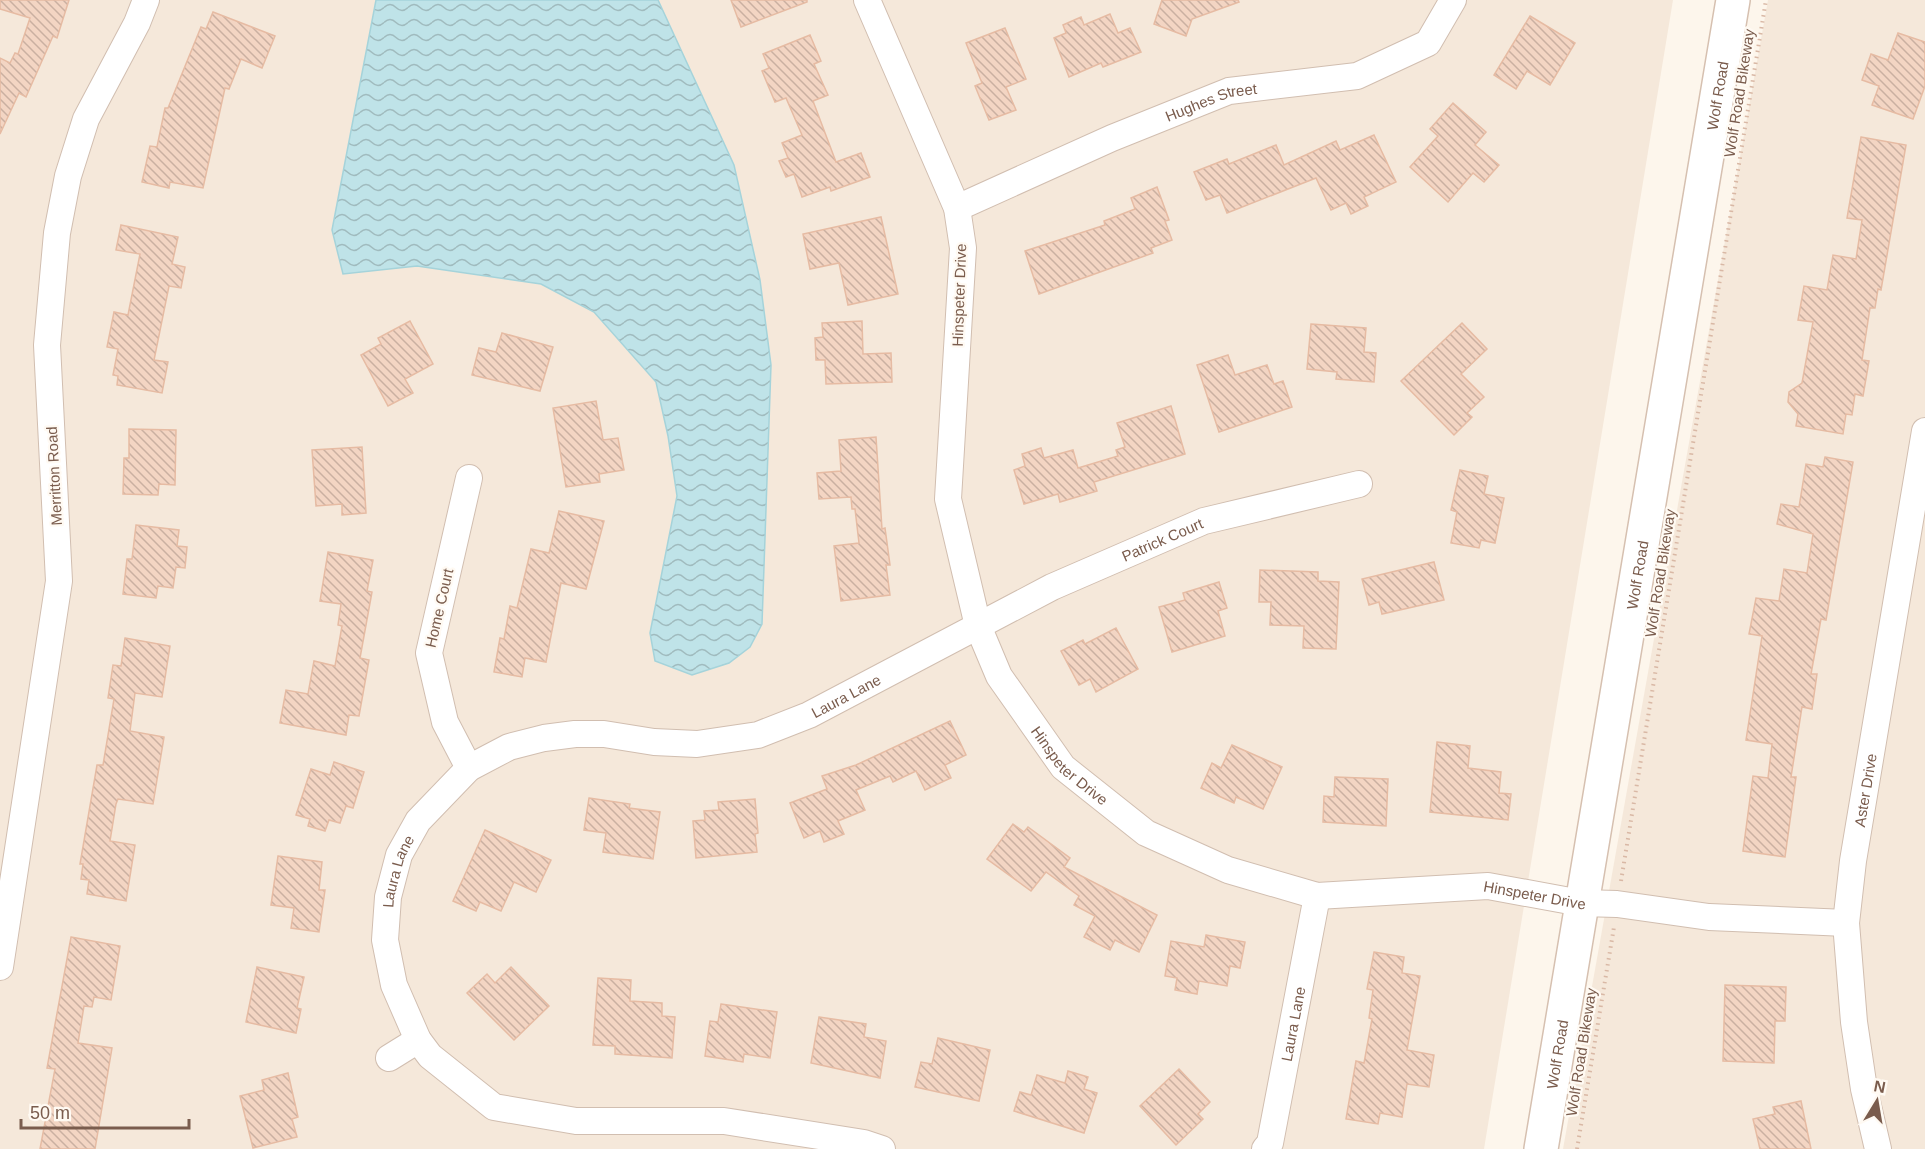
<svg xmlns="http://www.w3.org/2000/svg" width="1925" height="1149" font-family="Arial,sans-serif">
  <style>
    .residential { fill: #f5e8da }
    .water { fill: url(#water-waves); stroke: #a5d3da; stroke-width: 1.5 }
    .building { fill: url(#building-back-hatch); stroke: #e6bba3; stroke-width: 1.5 }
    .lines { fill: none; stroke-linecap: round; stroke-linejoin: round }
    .street-casing { stroke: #d1beb0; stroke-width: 28 }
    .secondary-casing { stroke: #d6c0b0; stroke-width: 36 }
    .path { stroke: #d9b8a5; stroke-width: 4; stroke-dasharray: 1.5 4.5; stroke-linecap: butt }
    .street { stroke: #fff; stroke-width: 26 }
    .secondary { stroke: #fff; stroke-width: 33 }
    .labels { text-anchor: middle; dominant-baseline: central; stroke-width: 4.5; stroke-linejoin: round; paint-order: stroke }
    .street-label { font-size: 15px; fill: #7a5c4d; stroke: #fffaf3 }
  </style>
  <defs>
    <pattern id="water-waves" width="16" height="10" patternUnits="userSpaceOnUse" patternTransform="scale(1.5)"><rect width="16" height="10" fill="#bfe3e8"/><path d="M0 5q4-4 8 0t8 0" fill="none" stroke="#a0bbbe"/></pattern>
    <pattern id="building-back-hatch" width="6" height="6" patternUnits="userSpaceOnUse" patternTransform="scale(1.5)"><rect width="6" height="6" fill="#f3d5c3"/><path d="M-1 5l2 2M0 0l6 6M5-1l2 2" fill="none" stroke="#cab0a1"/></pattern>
  </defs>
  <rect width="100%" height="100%" fill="#fdf6ec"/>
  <!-- residential -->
  <g class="residential">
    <polygon points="0,0 1673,0 1484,1149 0,1149"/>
    <polygon points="1768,0 1925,0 1925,1149 1563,1149"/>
  </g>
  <!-- water -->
  <polygon class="water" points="376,0 658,0 734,165 760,280 771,365 762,624 750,647 729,663 692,675 655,661 650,633 677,496 668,436 656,382 594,312 541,284 417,266 343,274 332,230"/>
  <!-- building -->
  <g class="building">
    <polygon points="0,0 69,0 57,38 53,36 26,97 19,93 0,134 0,58 10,63 15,53 18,54 30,18 0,9"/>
    <polygon points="731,0 807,0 807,2 741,27"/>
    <polygon points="1162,0 1238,0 1239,2 1192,19 1186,36 1154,24"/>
    <polygon points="213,12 275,36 262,68 241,59 229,89 225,88 203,188 170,182 169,188 142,182 150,146 157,147 165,108 168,108 201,27 206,29"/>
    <polygon points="1110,14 1118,33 1130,28 1141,52 1103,67 1101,63 1069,77 1054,38 1066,33 1063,25 1081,17 1084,25"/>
    <polygon points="1530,16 1575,43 1550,85 1527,71 1516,89 1494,75"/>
    <polygon points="1005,28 1026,79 1006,87 1016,110 989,120 975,86 982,83 966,43"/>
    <polygon points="1898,33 1925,42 1925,86 1913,119 1872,105 1879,86 1862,80 1871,54 1888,60"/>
    <polygon points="810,35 821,61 814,64 828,95 813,101 836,162 861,153 870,177 831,191 830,187 802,197 794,174 786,177 779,161 788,158 782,143 802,135 786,98 775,102 762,71 769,68 763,54"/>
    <polygon points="1453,103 1486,132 1475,145 1499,165 1484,182 1473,173 1448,202 1410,167 1438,136 1430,129"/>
    <polygon points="1374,135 1396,182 1364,197 1368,206 1351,214 1346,203 1331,210 1316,178 1227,213 1220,195 1206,200 1194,172 1227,159 1229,164 1276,145 1284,165 1336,141 1340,150"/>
    <polygon points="1861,137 1906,145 1881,290 1878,289 1875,308 1870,308 1862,360 1869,361 1863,396 1855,394 1852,415 1846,414 1843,434 1796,426 1798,414 1788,402 1789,392 1802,383 1813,322 1798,320 1804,286 1827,290 1833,255 1856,259 1862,220 1847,218"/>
    <polygon points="1157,187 1169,220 1165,221 1172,240 1151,248 1153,253 1039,294 1025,251 1105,225 1104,221 1135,209 1131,198"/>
    <polygon points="881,217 898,294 848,305 839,263 810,269 803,234"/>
    <polygon points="121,225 178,237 172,264 185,267 181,288 169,286 154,360 168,362 162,393 117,385 118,376 113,375 118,349 107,347 114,312 128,315 140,254 116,250"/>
    <polygon points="410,321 433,364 405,379 413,393 388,406 361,355 381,344 378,338"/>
    <polygon points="862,321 863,354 891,353 892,382 826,384 825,360 816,360 815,338 823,337 822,323"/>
    <polygon points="1462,323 1487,349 1461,374 1484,397 1467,413 1472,417 1454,435 1401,381"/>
    <polygon points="1311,324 1366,328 1364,352 1376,353 1374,382 1336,379 1337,372 1307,369"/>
    <polygon points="502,333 553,347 540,391 472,375 479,348 496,352"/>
    <polygon points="1228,355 1235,375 1267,365 1274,384 1283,381 1292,407 1219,432 1197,365"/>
    <polygon points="596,401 603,440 618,438 624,470 599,474 600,482 566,487 553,408"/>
    <polygon points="1171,406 1185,454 1094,482 1097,491 1060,502 1058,494 1024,504 1014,470 1025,466 1022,454 1041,448 1044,458 1073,450 1078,468 1118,456 1116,450 1125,447 1117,423"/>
    <polygon points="129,429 176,430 175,485 159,484 158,495 123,494 124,458 129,458"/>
    <polygon points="876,437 882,529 885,528 890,565 886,565 890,595 841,601 834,546 859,543 855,509 852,509 851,497 819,499 817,473 841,471 839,440"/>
    <polygon points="362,447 366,513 342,515 342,504 316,506 312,450"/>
    <polygon points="1825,457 1853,462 1826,620 1821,619 1811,674 1817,674 1812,709 1802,707 1791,777 1796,777 1785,857 1743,851 1753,776 1768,778 1772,744 1746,740 1762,636 1749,634 1756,598 1779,601 1784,569 1807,573 1813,534 1777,524 1781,504 1799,507 1806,464 1823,467"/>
    <polygon points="1460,470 1488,476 1484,494 1504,498 1495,543 1481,540 1479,548 1451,543 1457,512 1451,510"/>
    <polygon points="559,511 604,521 586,589 561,583 546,662 525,658 522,677 494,672 500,638 504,639 510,606 517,608 531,549 549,553"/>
    <polygon points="136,525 179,530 177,546 187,547 185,568 176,567 173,588 158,586 156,598 123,594 127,559 132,559"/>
    <polygon points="328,552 373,560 367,591 372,592 360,658 369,660 359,716 349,715 346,735 280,723 286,690 308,694 314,661 335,666 342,626 338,625 341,604 320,601"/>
    <polygon points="1434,562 1444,600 1382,614 1379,602 1369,605 1362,579"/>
    <polygon points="1260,570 1318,572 1318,581 1339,582 1336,649 1303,648 1304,626 1270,625 1271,602 1259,602"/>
    <polygon points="1219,582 1227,608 1218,611 1225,636 1172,652 1159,607 1185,600 1183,593"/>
    <polygon points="1116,628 1138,669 1096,692 1090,679 1079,685 1061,651 1083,640 1085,644"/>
    <polygon points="125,638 170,646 162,697 135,693 130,731 164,737 153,804 118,799 116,804 110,841 135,845 126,901 87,894 89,880 81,879 83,864 80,864 97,765 103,765 114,699 108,698 113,665 121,666"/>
    <polygon points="950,721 966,755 945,765 951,778 925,790 916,771 893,782 890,776 856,790 865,810 838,821 844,834 824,842 820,831 804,838 790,803 827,789 822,776 856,765"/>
    <polygon points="1437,742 1470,746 1468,768 1501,772 1499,793 1511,794 1508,820 1430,812"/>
    <polygon points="1232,745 1282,767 1263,809 1236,797 1234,803 1201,788 1212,763 1221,768"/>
    <polygon points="334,762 364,772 353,808 346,806 340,823 329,820 325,831 308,826 310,819 296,815 311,769 330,775"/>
    <polygon points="1335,777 1388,779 1386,826 1323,822 1324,796 1334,797"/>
    <polygon points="589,798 630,804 629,808 660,812 653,859 603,852 606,833 584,830"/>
    <polygon points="755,799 758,833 755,834 757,852 696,858 693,821 705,820 704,811 719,810 718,802"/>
    <polygon points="1013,824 1024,832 1028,827 1070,858 1064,867 1157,915 1139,952 1115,940 1110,950 1084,937 1095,916 1074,905 1079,896 1046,872 1031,891 987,859"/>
    <polygon points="485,830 551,860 536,892 514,882 501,911 480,902 476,911 453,901"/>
    <polygon points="278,856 322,862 319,890 325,890 319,932 291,928 294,908 271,905"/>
    <polygon points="1206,935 1245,942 1240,968 1230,966 1227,986 1199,981 1197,994 1175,990 1177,978 1165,976 1171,941 1204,947"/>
    <polygon points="71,937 120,946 111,1000 94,997 92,1007 84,1006 78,1043 112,1048 95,1149 40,1149 55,1069 47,1068"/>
    <polygon points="1374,952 1404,957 1402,973 1420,976 1407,1050 1434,1055 1429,1087 1407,1084 1402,1117 1380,1113 1378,1124 1346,1119 1356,1061 1364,1063 1372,1019 1369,1018 1373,990 1367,989"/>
    <polygon points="257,967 304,977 297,1008 301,1009 296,1033 246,1022"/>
    <polygon points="511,967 549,1006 514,1040 467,993 487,974 495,983"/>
    <polygon points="598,978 631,980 630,1001 662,1003 662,1016 675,1017 672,1058 615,1054 615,1046 593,1045"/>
    <polygon points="1725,985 1786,987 1785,1021 1775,1021 1774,1063 1723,1061"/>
    <polygon points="721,1004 777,1012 770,1058 744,1054 743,1062 705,1056 710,1021 718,1022"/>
    <polygon points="819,1017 866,1024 864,1037 886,1041 880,1078 811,1063"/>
    <polygon points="938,1038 990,1050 979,1101 915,1087 921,1062 932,1064"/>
    <polygon points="1179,1069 1210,1102 1198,1114 1203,1119 1176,1145 1140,1106"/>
    <polygon points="1068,1071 1088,1077 1084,1089 1097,1093 1084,1133 1014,1111 1020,1092 1031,1095 1037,1075 1065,1083"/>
    <polygon points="288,1073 298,1117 292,1119 297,1137 253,1148 240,1096 264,1090 262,1080"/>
    <polygon points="1801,1101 1811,1149 1760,1149 1753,1119 1775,1114 1773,1107"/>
  </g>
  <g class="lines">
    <!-- street casing -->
    <g class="street-casing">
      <g id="street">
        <path id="s1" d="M 867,0 L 957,208 L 963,248 L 948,499 L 978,626 L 999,676 L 1063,767 L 1146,833 L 1228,870 L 1317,896 L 1488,886 L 1581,903 L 1617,904 L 1709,917 L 1846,923"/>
        <path id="s2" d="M 957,208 L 1112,138 L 1229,91 L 1357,76 L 1428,43 L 1453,0"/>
        <polyline points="469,478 429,653 445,722 469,768"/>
        <polyline points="0,967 59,581 47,345 57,233 68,176 86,119 137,23 146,0"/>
        <polyline points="389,1058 418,1040"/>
        <path id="s3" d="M 882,1149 L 864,1143 L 724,1121 L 576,1121 L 494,1107 L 430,1056 L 418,1040 L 394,985 L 385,940 L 388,897 L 399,855 L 418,821 L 469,768 L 509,747 L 544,738 L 575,734 L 604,734 L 654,742 L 697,744 L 758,735 L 809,715 L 1052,587 L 1204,521 L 1359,484"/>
        <path id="s4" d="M 1265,1149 L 1270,1143 L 1317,896"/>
        <path id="s5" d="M 1878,1149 L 1864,1089 L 1854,1022 L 1846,923 L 1853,861 L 1925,431"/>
      </g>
    </g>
    <!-- secondary casing -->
    <g class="secondary-casing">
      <g id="secondary">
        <path id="s6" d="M 1541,1149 L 1733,0"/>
      </g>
    </g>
    <!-- path -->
    <g class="path">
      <polyline points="1621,881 1766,0"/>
      <polyline points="1577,1149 1614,927"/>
    </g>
    <!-- street -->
    <use href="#street" class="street"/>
    <!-- secondary -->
    <use href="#secondary" class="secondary"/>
  </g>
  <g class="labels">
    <!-- street labels -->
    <g class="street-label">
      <text transform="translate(1739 93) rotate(-81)">Wolf Road Bikeway</text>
      <text stroke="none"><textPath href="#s6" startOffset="1068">Wolf Road</textPath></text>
      <text stroke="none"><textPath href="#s2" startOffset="276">Hughes Street</textPath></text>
      <text transform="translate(959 295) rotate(-88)">Hinspeter Drive</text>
      <text transform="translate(54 476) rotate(-93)">Merritton Road</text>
      <text stroke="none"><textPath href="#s3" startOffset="1545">Patrick Court</textPath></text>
      <text transform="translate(1660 573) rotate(-81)">Wolf Road Bikeway</text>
      <text stroke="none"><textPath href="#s6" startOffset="582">Wolf Road</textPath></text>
      <text transform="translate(439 608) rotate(-77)">Home Court</text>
      <text stroke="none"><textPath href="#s3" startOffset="1192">Laura Lane</textPath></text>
      <text stroke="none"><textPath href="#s1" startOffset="818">Hinspeter Drive</textPath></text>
      <text stroke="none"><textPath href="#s5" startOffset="363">Aster Drive</textPath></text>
      <text stroke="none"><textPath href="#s3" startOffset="670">Laura Lane</textPath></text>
      <text stroke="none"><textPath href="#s1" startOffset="1322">Hinspeter Drive</textPath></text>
      <text stroke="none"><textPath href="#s4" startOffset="129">Laura Lane</textPath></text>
      <text transform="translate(1581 1052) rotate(-81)">Wolf Road Bikeway</text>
      <text stroke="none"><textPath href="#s6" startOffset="96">Wolf Road</textPath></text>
    </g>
  </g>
  <!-- north arrow -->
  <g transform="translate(1877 1101) rotate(11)" stroke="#fffaf3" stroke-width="4.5" paint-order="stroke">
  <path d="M0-4.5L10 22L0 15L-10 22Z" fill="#7a5c4d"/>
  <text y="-9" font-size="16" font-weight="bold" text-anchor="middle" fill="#7a5c4d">N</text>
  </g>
  <!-- scale -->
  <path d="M21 1119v9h168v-9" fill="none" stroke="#7a5c4d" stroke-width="3"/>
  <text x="30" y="1119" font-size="18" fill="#7a5c4d" stroke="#fffaf3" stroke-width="4.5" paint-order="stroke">50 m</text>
</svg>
